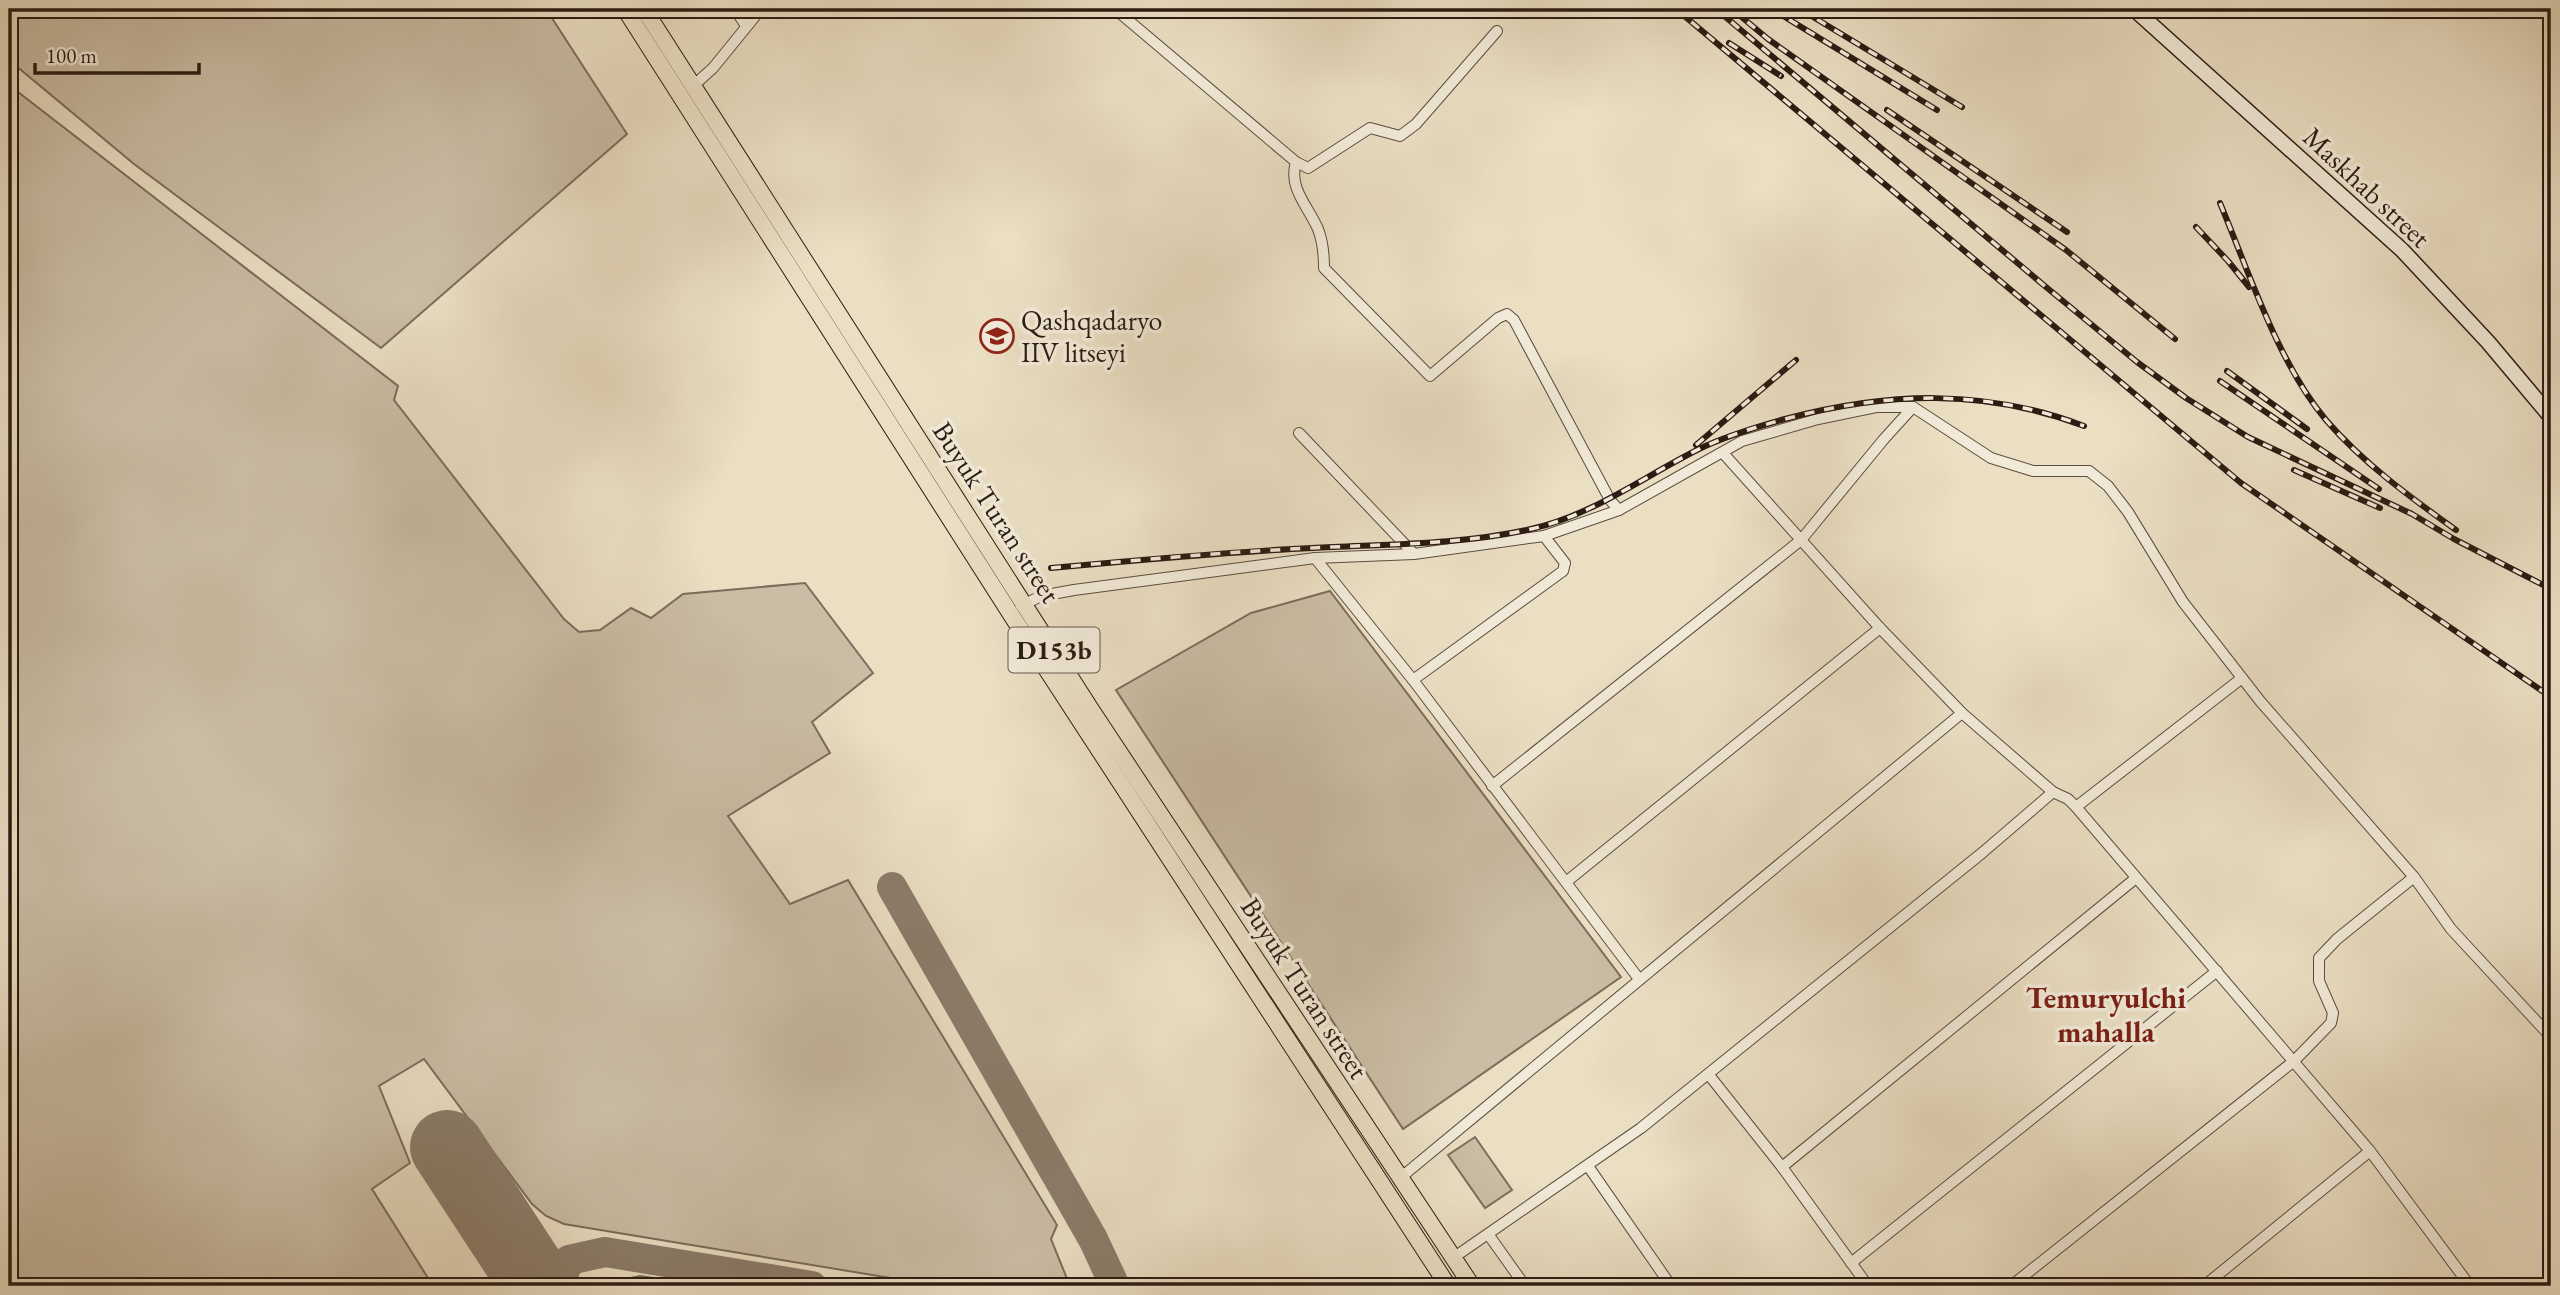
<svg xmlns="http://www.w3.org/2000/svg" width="2560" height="1295" font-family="'EB Garamond',serif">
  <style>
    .green { fill: #cabda5; stroke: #7b6c5c; stroke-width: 2 }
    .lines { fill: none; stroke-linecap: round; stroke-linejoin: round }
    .taxiway { stroke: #8b7c6a; stroke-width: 30 }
    .runway { stroke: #8b7c6a; stroke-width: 74 }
    .street-casing { stroke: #5c4c3e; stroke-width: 12 }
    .secondary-casing { stroke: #2c1b12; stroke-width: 17 }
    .primary-casing { stroke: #2c1b12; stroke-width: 18 }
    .street { stroke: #f1ead8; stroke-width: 10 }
    .secondary { stroke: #f1ead8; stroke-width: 14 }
    .primary { stroke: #eadec3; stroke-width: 16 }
    .rail-casing { stroke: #2c1b12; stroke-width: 6 }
    .rail { stroke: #f1ead8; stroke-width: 3.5; stroke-dasharray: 10; stroke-linecap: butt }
    .labels { text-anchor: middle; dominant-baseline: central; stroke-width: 7; stroke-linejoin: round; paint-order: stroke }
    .shield { fill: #f1ead8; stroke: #67594d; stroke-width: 2 }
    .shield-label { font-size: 26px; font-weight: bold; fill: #2c1b12 }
    .street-label { font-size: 28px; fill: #2c1b12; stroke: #f1ead8 }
    .poi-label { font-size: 28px; fill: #2c1b12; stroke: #f1ead8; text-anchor: start }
    .neighbourhood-label { font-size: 30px; font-weight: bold; fill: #7a1f14; stroke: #f1ead8 }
  </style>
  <rect width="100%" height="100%" fill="#eadec3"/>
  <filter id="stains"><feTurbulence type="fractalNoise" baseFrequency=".00286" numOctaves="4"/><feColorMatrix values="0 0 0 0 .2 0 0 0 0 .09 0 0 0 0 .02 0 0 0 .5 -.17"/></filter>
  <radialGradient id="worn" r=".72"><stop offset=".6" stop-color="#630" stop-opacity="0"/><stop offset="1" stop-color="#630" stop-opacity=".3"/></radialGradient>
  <!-- green -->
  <g class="green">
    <polygon points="9,9 546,9 627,134 381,348 134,164 9,60"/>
    <polygon points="9,85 398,386 394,400 564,619 579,632 600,630 631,608 651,618 683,594 805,583 873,673 812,722 830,753 728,816 790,904 848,880 1057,1225 1051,1239 1070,1286 939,1286 564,1224 546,1216 532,1204 424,1059 379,1086 410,1163 372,1189 433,1286 9,1286"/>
    <polygon points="1330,591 1621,977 1403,1129 1116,690 1251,613"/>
    <polygon points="1475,1137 1512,1190 1485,1208 1448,1155"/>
    <polygon points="640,1276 708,1286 623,1286 631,1278"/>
  </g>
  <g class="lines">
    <!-- taxiway -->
    <g class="taxiway">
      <polyline points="892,887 1093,1239 1115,1286"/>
      <polyline points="559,1286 569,1260 605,1252 812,1286"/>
    </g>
    <!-- runway -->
    <polyline class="runway" points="447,1147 538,1286"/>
    <!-- street casing -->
    <g class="street-casing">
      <g id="street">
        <polyline points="735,9 746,26"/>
        <polyline points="1115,9 1296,162 1308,168 1370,128 1400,136 1416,124 1497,31"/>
        <polyline points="693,86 713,68 761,9"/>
        <path d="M 1296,162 C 1288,188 1308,206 1318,229 C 1323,242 1324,254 1324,268 L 1430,376 L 1498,318 L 1507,314 L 1514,320 L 1610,500 L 1619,510"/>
        <polyline points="1299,433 1414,554"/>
        <polyline points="1723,453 1880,628 1962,713 2053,792 2068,799 2076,807 2370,1151 2470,1286"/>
        <polyline points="1315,558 1413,680 1639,979"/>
        <polyline points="1021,606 1041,596 1074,590 1315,558 1414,554 1544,536 1619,510 1742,441 1818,419 1876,407 1913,407 1991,458 2033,471 2089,471 2108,486 2128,512 2183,602 2260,701 2414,877 2451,929 2551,1037"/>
        <polyline points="1413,680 1563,571 1565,563 1544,536"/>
        <polyline points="1492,786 1801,540 1884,439 1913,407"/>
        <polyline points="2076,807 2242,678"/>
        <polyline points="1566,882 1880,628"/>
        <polyline points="1709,1075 1782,1167 1868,1286"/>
        <polyline points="1588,1166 1671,1286"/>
        <polyline points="1782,1167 2136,878"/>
        <polyline points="1399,1179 1962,713"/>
        <polyline points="1488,1234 1525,1286"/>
        <polyline points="1453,1258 1641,1128 1982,853 2053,792"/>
        <polyline points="1851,1263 2217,971"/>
        <polyline points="2011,1286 2294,1061 2331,1023 2333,1013 2319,981 2319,958 2337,939 2414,877"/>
        <polyline points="2204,1286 2370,1151"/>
      </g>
    </g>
    <!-- secondary casing -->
    <g class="secondary-casing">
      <polyline id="secondary" points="2134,9 2402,250 2488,342 2551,417"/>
    </g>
    <!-- primary casing -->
    <g class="primary-casing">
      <g id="primary">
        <polyline points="625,9 1010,613 1448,1286"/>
        <polyline points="644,9 1090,708 1472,1286"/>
      </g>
    </g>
    <!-- street -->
    <use href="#street" class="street"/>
    <!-- secondary -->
    <use href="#secondary" class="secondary"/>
    <!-- primary -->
    <use href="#primary" class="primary"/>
    <!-- rail casing -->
    <g class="rail-casing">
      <g id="rail">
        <polyline points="1676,9 2241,483 2551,697"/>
        <polyline points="1716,9 2046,287 2137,362 2186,398 2248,437 2412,514 2454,539 2551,589"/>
        <polyline points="1732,9 1768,39 2066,250 2175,339"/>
        <polyline points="1772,9 1937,110"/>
        <polyline points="1800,9 1962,107"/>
        <polyline points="1729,43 1781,76"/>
        <polyline points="1887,110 2067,232"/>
        <path d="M 2220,203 C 2249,272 2278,363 2326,420 C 2363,463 2410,497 2456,530"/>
        <polyline points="2196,227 2228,261 2249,287"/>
        <polyline points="2227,371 2307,429"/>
        <polyline points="2220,381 2379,489"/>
        <polyline points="1696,445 1796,360"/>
        <polyline points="2294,470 2380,508"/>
        <path d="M 1051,568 C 1138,560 1225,552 1312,548 C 1385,544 1460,545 1531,529 C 1593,515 1643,477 1699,449 C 1726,436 1756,427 1785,419 C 1887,392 1984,388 2084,426"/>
      </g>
    </g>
    <!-- rail -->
    <use href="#rail" class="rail"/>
  </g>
  <!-- icons -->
  <defs>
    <g id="university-ring" transform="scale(1.75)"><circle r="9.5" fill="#f1ead8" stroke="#8f2418" stroke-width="1.5"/><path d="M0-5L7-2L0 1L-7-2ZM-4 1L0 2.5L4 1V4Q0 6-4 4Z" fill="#8f2418"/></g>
  </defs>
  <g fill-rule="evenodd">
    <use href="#university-ring" x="997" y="336"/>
  </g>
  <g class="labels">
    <!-- shield labels -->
    <rect class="shield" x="1008.5" y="627.5" width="91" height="45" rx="5"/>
    <g class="shield-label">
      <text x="1054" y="650">D153b</text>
    </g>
    <!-- street labels -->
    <g class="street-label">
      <text transform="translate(2367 187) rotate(43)">Maskhab street</text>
      <text transform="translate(997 512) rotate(57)">Buyuk Turan street</text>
      <text transform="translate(1305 988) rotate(57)">Buyuk Turan street</text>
    </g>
    <!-- poi labels -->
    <g class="poi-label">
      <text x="1021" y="320">Qashqadaryo<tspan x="1021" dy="32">IIV litseyi</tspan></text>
    </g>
    <!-- neighbourhood labels -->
    <g class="neighbourhood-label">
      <text x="2106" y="997">Temuryulchi<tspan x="2106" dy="34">mahalla</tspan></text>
    </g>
  </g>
  <!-- margin -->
  <rect width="2560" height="1295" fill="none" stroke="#eadec3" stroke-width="35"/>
  <rect x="10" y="10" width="2539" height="1274" fill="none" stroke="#2c1b12" stroke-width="3.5"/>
  <rect x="18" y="18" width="2525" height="1260" fill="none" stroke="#2c1b12" stroke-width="2"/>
  <!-- scale -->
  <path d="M35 63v10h164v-10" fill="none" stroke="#2c1b12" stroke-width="3.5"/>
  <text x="46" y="63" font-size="21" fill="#2c1b12" stroke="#f1ead8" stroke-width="5" paint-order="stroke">100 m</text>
  <rect width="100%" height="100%" filter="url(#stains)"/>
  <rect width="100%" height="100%" fill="url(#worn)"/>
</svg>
